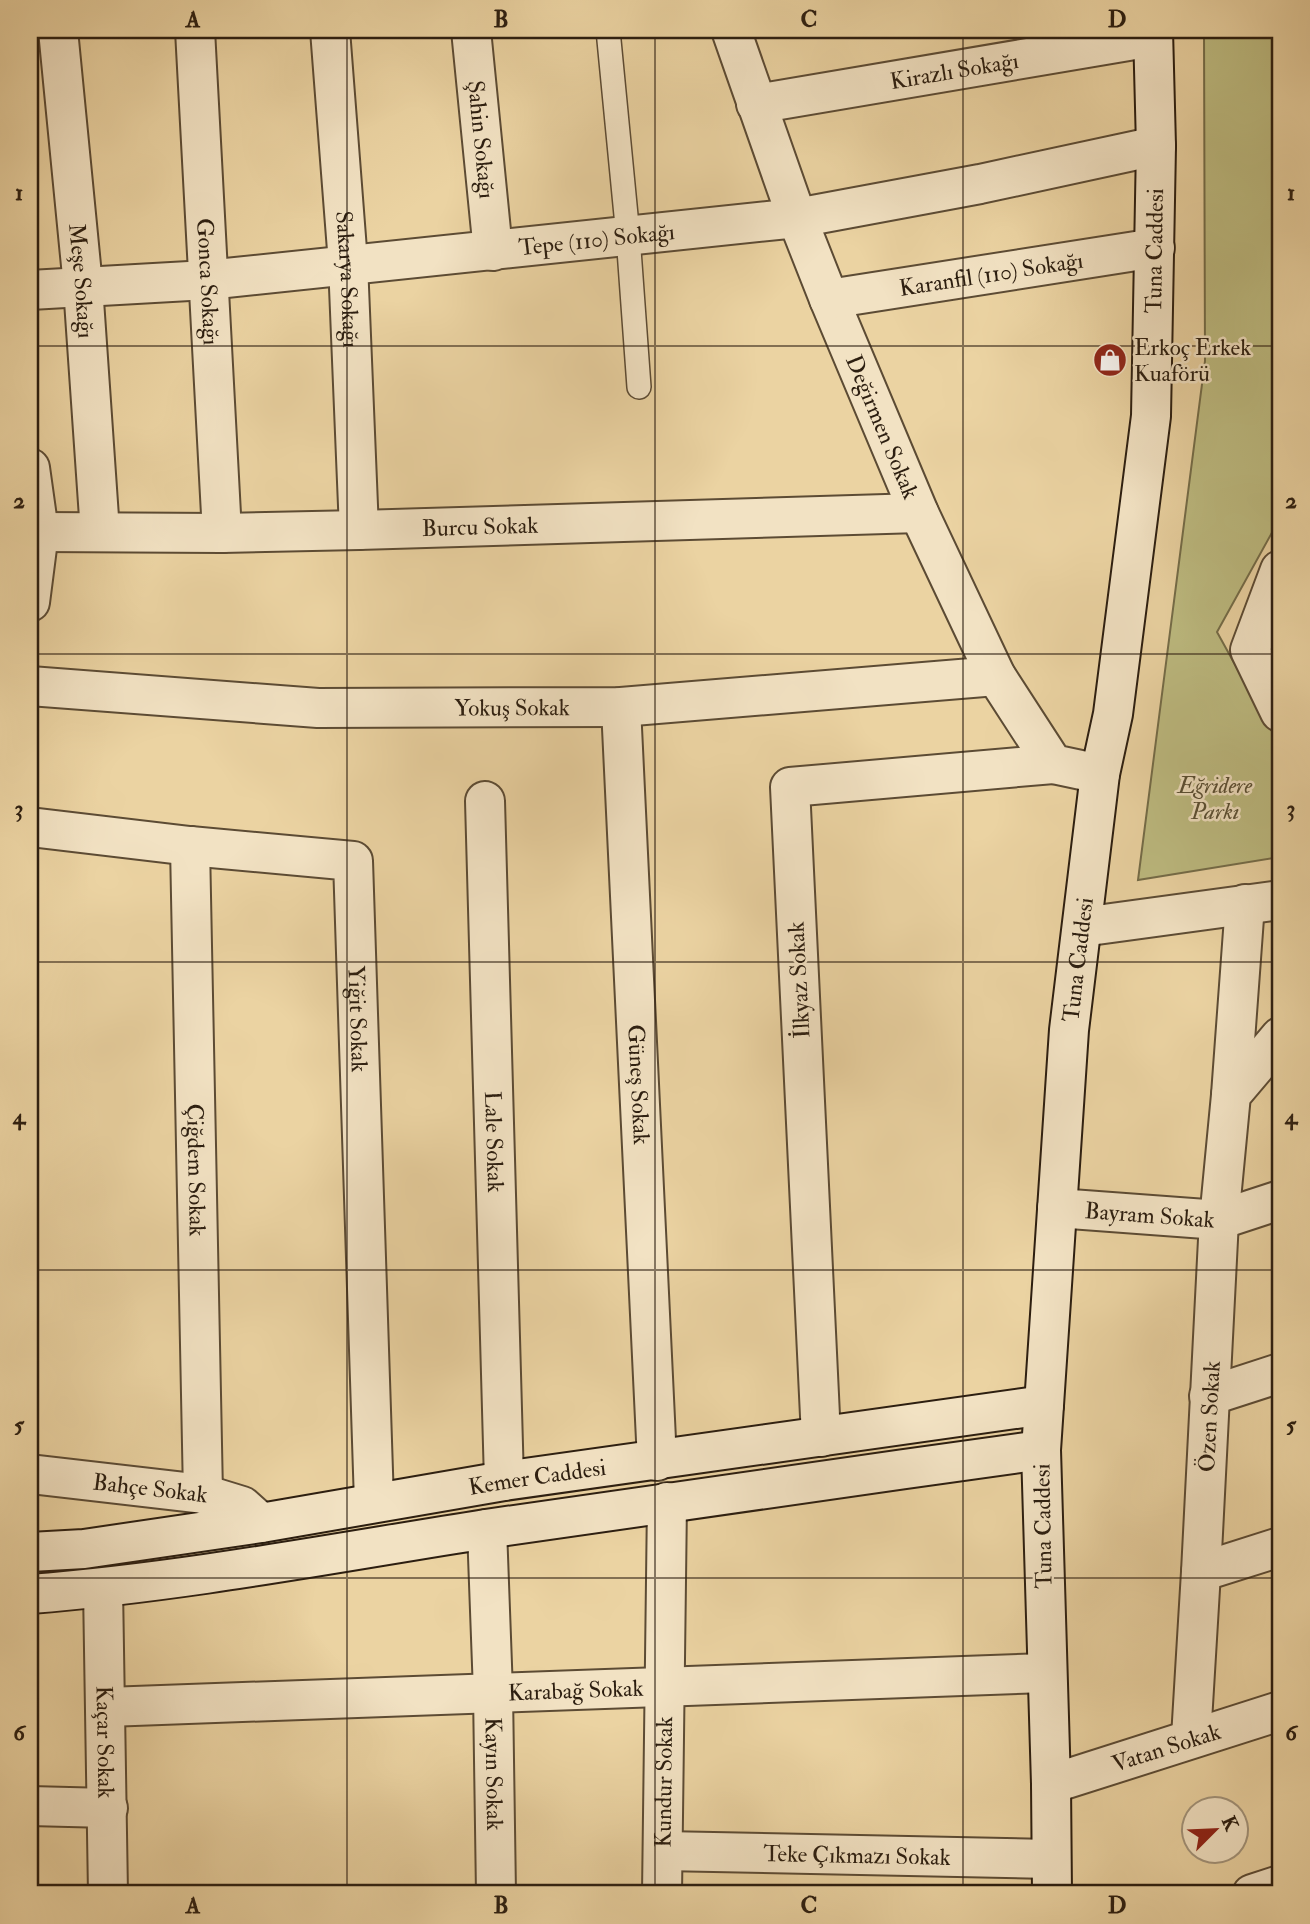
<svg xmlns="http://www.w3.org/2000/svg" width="1310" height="1924" font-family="'IM FELL Double Pica',serif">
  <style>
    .green { fill: #bdbb80; stroke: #746c48; stroke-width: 2 }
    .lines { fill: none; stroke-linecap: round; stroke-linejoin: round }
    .lane-casing { stroke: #5c4b34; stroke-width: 26 }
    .street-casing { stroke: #5c4b34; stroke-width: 42 }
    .secondary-casing { stroke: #2c1e10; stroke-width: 42 }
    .lane { stroke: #f2e2c3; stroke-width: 23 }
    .street { stroke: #f2e2c3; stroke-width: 38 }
    .secondary { stroke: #f2e2c3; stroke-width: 38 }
    .grid { fill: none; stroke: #2c1e10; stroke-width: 2; stroke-opacity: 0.55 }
    .labels { text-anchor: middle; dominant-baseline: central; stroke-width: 5; stroke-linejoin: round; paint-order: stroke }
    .street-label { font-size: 23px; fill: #2c1e10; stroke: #f2e2c3 }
    .poi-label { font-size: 23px; fill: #2c1e10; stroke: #f2e2c3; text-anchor: start }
    .park-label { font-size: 23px; font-style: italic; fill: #584d32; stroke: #f2e2c3 }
    .neatline { fill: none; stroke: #2c1e10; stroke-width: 2.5 }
    .grid-label { font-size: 23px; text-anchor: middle; font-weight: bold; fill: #2c1e10 }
  </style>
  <rect width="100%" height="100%" fill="#ebd3a2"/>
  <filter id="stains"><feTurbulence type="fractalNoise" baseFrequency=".00286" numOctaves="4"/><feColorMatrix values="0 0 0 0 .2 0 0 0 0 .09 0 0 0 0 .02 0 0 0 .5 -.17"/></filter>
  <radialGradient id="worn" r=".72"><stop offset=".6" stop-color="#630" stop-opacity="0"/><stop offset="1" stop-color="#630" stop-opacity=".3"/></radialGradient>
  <!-- green -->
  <polygon class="green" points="1204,30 1280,30 1280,518 1217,632 1280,746 1280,857 1138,880 1205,361"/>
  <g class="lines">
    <!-- lane casing -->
    <g class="lane-casing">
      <polyline id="lane" points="608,30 628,236 639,387"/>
    </g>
    <!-- street casing -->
    <g class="street-casing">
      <g id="street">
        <path id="s1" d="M 58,30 L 83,286 L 100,532"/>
        <path id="s2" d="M 195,30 L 222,533"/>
        <path id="s3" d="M 330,30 L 348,263 L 359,530"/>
        <path id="s4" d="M 471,30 L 493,251"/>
        <path id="s5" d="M 731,30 L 797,218 L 829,299 L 919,513 L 996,676 L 1053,764 L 1100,774"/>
        <path id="s6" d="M 756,104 L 1152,37"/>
        <path id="s7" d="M 30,290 L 207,280 L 797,218 L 980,184 L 1156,146"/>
        <path id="s8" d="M 829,299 L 1155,248"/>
        <polyline points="30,468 39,532 30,602"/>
        <path id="s9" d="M 39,532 L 222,533 L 359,530 L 919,513"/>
        <polyline points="1280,570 1250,650 1280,712"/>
        <path id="s10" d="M 30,686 L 318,708 L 621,707 L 996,676"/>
        <path id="s11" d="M 621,707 L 657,1461"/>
        <path id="s12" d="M 485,801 L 504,1481"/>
        <path id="s13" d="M 30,827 L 190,846 L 353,861 L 374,1502"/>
        <path id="s14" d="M 190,846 L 203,1494"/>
        <polyline points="1082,927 1280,900"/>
        <polyline points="1231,1095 1245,904"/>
        <path id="s15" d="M 1057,1208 L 1219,1220 L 1280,1200"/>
        <polyline points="1209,1396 1280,1373"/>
        <polyline points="821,1437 790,787 1053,764"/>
        <path id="s16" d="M 30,1474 L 203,1494 L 242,1506 L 261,1523"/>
        <path id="s17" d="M 487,1529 L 493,1692 L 496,1894"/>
        <polyline points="1201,1572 1280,1547"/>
        <path id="s18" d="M 103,1588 L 108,1894"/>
        <path id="s19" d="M 107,1707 L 1046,1673"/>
        <path id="s20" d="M 1191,1738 L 1201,1572 L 1219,1220 L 1231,1095 L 1280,1037"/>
        <path id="s21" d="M 1051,1784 L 1280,1711"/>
        <polyline points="30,1806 108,1808"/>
        <path id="s22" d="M 663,1851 L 1050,1859"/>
        <path id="s23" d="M 662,1894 L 667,1502"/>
        <polyline points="1252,1894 1280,1885"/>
      </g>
    </g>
    <!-- secondary casing -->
    <g class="secondary-casing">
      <g id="secondary">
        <path id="s24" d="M 30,1552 L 84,1549 L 261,1523 L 504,1481 L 1044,1405"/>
        <path d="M 30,1594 C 183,1582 334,1553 486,1529 C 671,1501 856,1476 1041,1450"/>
        <path id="s25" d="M 1052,1894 L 1051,1784 L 1041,1450 L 1069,1030 L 1100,774 L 1113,714 L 1151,416 L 1156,146 L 1153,30"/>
      </g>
    </g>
    <!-- lane -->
    <use href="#lane" class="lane"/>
    <!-- street -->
    <use href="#street" class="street"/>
    <!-- secondary -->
    <use href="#secondary" class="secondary"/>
  </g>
  <!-- grid -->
  <path class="grid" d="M 347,30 L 347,1894M 655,30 L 655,1894M 963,30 L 963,1894M 30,346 L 1280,346M 30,654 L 1280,654M 30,962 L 1280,962M 30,1270 L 1280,1270M 30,1578 L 1280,1578"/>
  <!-- icons -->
  <defs>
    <g id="shop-disc" transform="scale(1.75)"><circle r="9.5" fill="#8f2418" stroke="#f2e2c3"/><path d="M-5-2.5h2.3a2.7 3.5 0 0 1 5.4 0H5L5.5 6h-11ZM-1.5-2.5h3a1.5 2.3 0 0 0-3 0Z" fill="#fff"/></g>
  </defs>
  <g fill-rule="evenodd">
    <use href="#shop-disc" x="1110" y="360"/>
  </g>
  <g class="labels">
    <!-- street labels -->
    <g class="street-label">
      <text stroke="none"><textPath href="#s6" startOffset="201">Kirazlı Sokağı</textPath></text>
      <text stroke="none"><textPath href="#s4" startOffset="110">Şahin Sokağı</textPath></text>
      <text stroke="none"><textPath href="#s7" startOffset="569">Tepe (110) Sokağı</textPath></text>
      <text stroke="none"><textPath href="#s25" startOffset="1650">Tuna Caddesi</textPath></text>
      <text stroke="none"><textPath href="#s8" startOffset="164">Karanfil (110) Sokağı</textPath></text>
      <text stroke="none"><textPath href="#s3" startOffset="250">Sakarya Sokağı</textPath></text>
      <text stroke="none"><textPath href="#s1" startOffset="252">Meşe Sokağı</textPath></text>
      <text stroke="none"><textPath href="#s2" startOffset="252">Gonca Sokağı</textPath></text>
      <text stroke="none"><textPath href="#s5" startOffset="425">Değirmen Sokak</textPath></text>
      <text stroke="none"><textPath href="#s9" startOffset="441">Burcu Sokak</textPath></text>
      <text stroke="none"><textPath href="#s10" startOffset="483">Yokuş Sokak</textPath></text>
      <text stroke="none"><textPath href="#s25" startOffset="936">Tuna Caddesi</textPath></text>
      <text transform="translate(799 980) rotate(-93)">İlkyaz Sokak</text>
      <text stroke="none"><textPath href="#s13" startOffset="483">Yiğit Sokak</textPath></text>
      <text stroke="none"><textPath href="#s11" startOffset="378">Güneş Sokak</textPath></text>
      <text stroke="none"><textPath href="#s12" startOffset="341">Lale Sokak</textPath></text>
      <text stroke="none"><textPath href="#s14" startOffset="324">Çiğdem Sokak</textPath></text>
      <text stroke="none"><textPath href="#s15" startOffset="93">Bayram Sokak</textPath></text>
      <text stroke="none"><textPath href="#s20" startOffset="322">Özen Sokak</textPath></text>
      <text stroke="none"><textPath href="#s24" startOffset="513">Kemer Caddesi</textPath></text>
      <text stroke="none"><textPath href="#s16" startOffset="121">Bahçe Sokak</textPath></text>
      <text transform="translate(1043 1526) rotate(-91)">Tuna Caddesi</text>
      <text stroke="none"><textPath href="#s19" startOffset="469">Karabağ Sokak</textPath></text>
      <text stroke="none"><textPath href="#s18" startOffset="154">Kaçar Sokak</textPath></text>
      <text stroke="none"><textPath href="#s21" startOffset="121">Vatan Sokak</textPath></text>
      <text stroke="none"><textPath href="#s17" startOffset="245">Kayın Sokak</textPath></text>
      <text stroke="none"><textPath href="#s23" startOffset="112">Kundur Sokak</textPath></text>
      <text stroke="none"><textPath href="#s22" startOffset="194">Teke Çıkmazı Sokak</textPath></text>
    </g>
    <!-- poi labels -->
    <g class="poi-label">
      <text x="1134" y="347">Erkoç Erkek<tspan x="1134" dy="26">Kuaförü</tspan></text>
    </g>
    <!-- park labels -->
    <g class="park-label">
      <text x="1215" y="785">Eğridere<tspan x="1215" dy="26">Parkı</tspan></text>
    </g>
  </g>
  <!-- margin -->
  <rect width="1310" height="1924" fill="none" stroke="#ebd3a2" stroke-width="77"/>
  <!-- north arrow -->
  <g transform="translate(1215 1830) rotate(66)"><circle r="33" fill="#f2e2c3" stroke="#a3947b" stroke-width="2"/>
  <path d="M0-5L12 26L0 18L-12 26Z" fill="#8f2418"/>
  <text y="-10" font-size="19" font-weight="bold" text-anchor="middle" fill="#2c1e10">K</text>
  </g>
  <rect x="38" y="38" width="1234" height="1847" class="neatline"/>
  <g class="grid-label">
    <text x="193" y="27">A</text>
    <text x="501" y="27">B</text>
    <text x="809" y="27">C</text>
    <text x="1117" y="27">D</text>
    <text x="19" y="200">1</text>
    <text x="1291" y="200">1</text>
    <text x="19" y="508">2</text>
    <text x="1291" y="508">2</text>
    <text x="19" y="816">3</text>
    <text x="1291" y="816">3</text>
    <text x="19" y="1124">4</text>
    <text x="1291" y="1124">4</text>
    <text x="19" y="1432">5</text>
    <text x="1291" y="1432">5</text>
    <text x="19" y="1740">6</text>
    <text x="1291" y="1740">6</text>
    <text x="193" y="1913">A</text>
    <text x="501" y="1913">B</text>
    <text x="809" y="1913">C</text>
    <text x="1117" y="1913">D</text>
  </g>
  <rect width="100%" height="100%" filter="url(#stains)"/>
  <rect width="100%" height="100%" fill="url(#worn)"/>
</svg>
